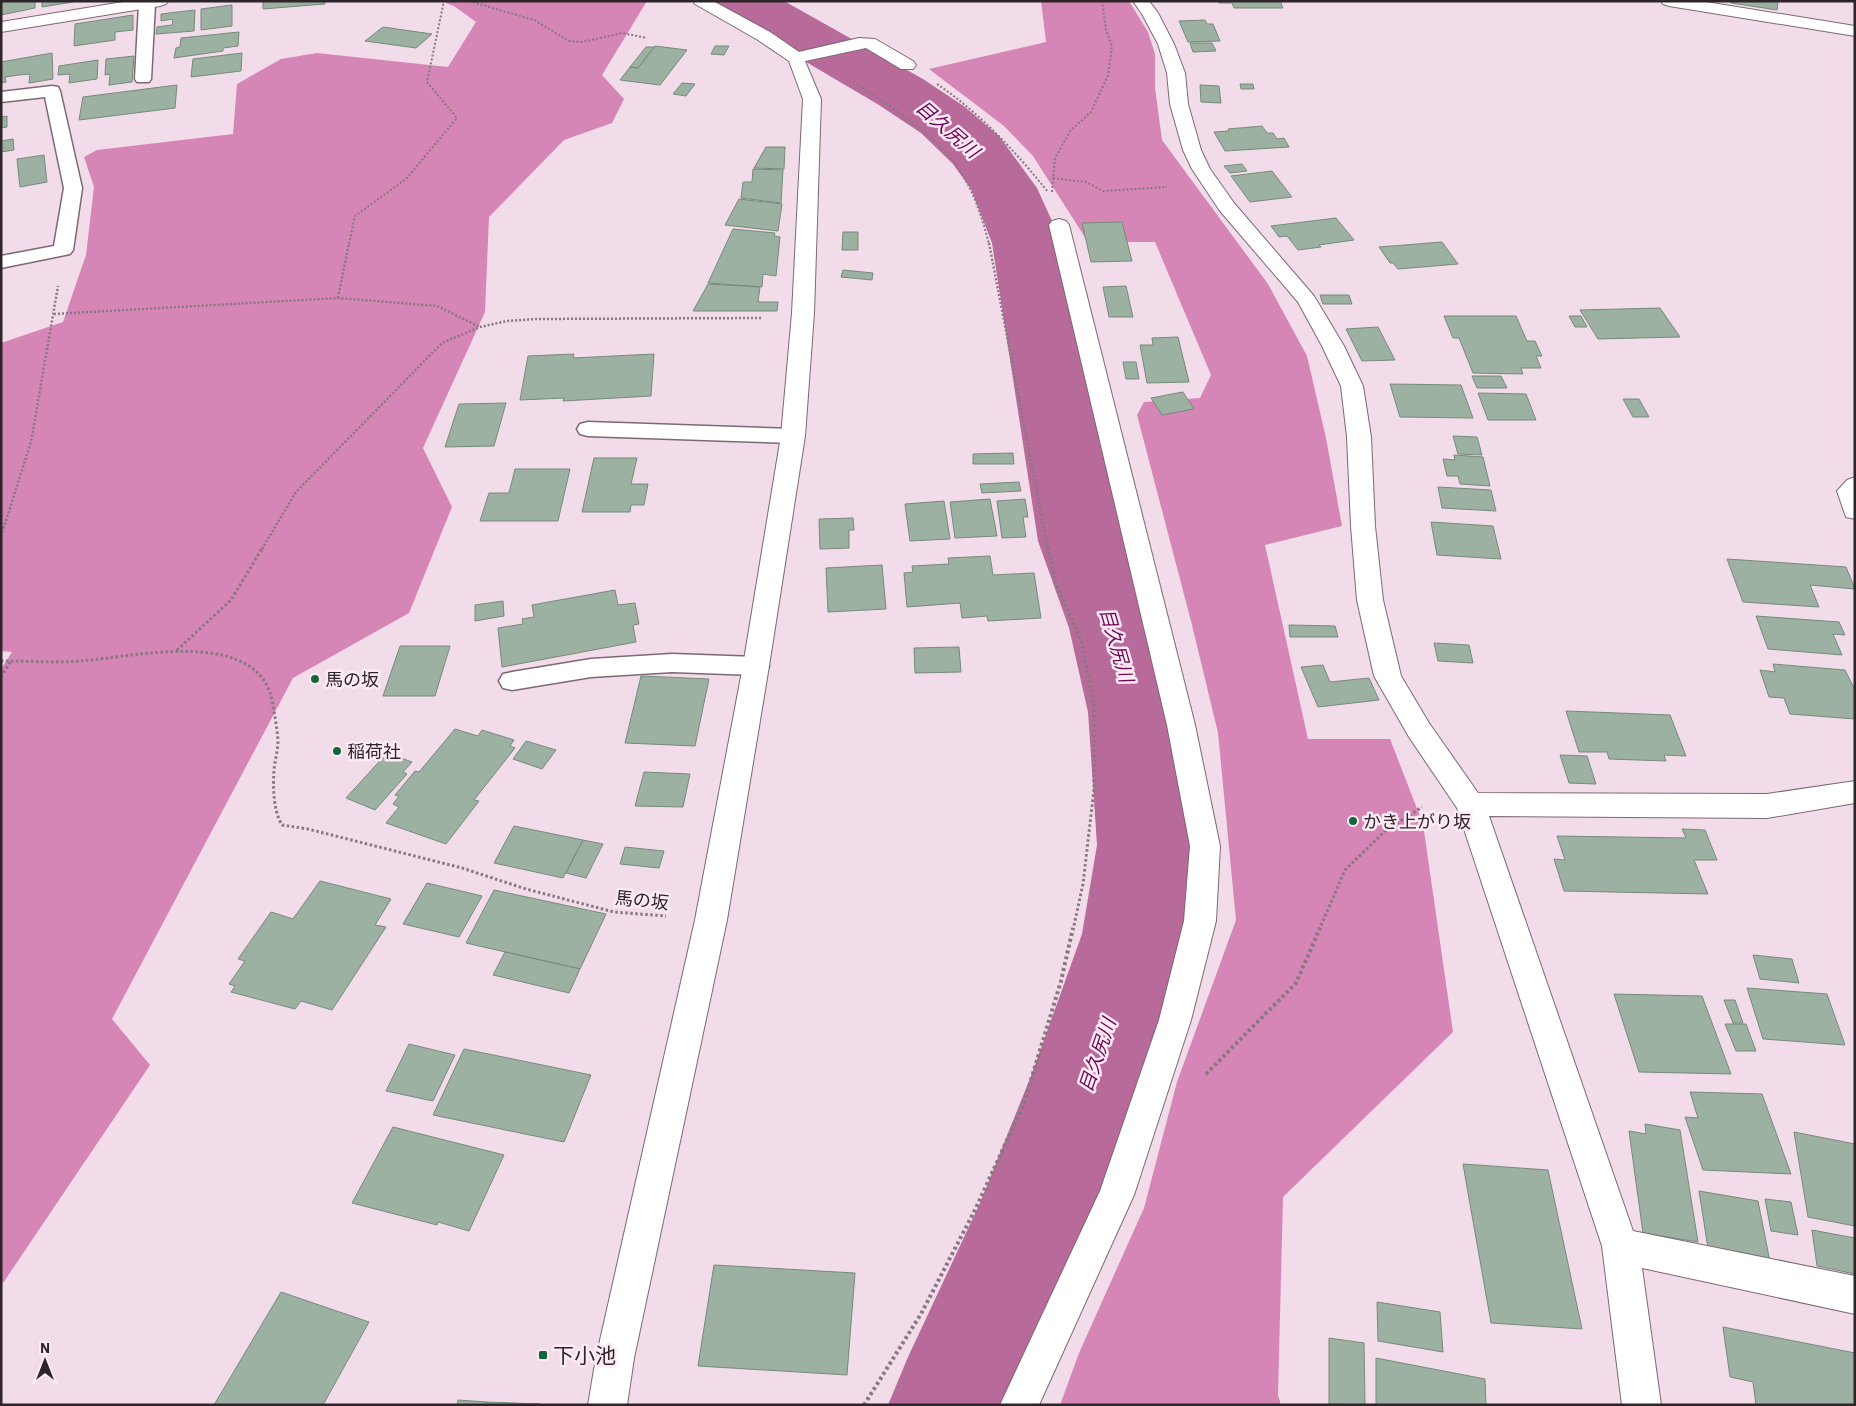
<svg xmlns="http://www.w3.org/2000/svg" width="1856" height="1406" font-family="'IBM Plex Sans','Noto Sans JP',sans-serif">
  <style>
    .forest { fill: #d685b7 }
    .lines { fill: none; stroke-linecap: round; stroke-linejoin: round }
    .river { fill: #b86a9b; fill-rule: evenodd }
    .building { fill: #9cb1a2; stroke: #768a7b }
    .lane-casing { stroke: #7d6874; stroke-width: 3 }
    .street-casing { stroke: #7d6874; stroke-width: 2 }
    .secondary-casing { stroke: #7d6874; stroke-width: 2 }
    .path-far3 { stroke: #877880; stroke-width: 2; stroke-dasharray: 2 2; stroke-linecap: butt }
    .path-far2 { stroke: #877880; stroke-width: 2.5; stroke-dasharray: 2 2; stroke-linecap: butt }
    .path-far1 { stroke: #877880; stroke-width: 3; stroke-dasharray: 2.5 2.5; stroke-linecap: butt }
    .path { stroke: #877880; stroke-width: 4; stroke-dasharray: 3 3; stroke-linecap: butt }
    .lane { fill: #fff; fill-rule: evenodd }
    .street { fill: #fff; fill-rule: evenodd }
    .secondary { fill: #fff; fill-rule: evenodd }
    .poi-dot { fill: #116739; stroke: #feeaf5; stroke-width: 2 }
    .labels { text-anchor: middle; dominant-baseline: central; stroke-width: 5; stroke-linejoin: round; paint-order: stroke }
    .poi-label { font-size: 18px; fill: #2e252a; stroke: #feeaf5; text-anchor: start }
    .street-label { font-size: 18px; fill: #2e252a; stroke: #feeaf5 }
    .water-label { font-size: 19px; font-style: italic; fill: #6c0952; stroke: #feeaf5 }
    .near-poi-label { font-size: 21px; fill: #2e252a; stroke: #feeaf5; text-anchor: start }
  </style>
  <rect width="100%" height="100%" fill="#f3dce9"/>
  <!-- forest -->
  <g class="forest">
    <polygon points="441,1 647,1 602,75 624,99 612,123 564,140 489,217 485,312 423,448 452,507 409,613 293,678 112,1019 150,1065 1,1286 1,669 12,652 1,651 1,343 63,322 86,255 94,187 84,157 97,150 233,134 237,84 281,59 317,53 448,67 476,22 454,6"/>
    <polygon points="1041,1 1129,1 1148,32 1155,54 1155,88 1162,140 1268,284 1307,356 1326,438 1342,526 1265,545 1308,739 1390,739 1423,824 1453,1032 1283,1197 1278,1395 1281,1405 1060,1405 1079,1353 1144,1208 1177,1082 1236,920 1218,733 1192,625 1137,415 1144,402 1200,398 1211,375 1155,242 1088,242 1033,156 1004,126 929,69 1046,42"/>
  </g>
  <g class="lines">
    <!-- river -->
    <polygon class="river" points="715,1 784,1 923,79 965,107 999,136 1037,188 1062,243 1124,541 1161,628 1184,712 1201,845 1192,934 1149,1076 1093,1235 1024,1405 888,1405 908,1357 980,1203 1031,1076 1082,934 1097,845 1088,712 1069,628 1038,541 992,243 971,189 953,164 921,133 879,105 723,13"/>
  </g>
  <!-- building -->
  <g class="building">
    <polygon points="1,1 35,1 35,8 1,15"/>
    <polygon points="42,1 73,1 73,2 42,7"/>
    <polygon points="263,1 325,1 325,4 263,9"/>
    <polygon points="1218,1 1280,1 1283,8 1234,8 1232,3 1219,3"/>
    <polygon points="1731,1 1778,1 1777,10 1731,3"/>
    <polygon points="232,5 232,26 201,30 201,9"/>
    <polygon points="195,10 194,31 156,34 157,27 172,25 173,19 161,21 161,14"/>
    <polygon points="133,15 133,30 115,32 115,40 74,46 75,24"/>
    <polygon points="1205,20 1207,24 1213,24 1220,41 1188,42 1179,21"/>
    <polygon points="383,27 432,34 416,48 365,41"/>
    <polygon points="239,32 238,46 223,48 223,51 174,58 176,48 180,47 181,38"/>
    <polygon points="1190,43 1212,43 1216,51 1193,52"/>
    <polygon points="655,46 687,50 660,85 620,80 630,67 638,68"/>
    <polygon points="715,46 729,46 724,55 711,54"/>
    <polygon points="646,47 654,47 638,68 630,67"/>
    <polygon points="52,53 53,79 29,83 30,74 19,75 5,77 6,82 1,83 1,62"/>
    <polygon points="242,53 241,71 191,77 193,59"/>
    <polygon points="134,56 132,82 109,85 110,74 105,75 106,59"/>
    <polygon points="98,60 97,79 69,83 70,74 58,75 59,66"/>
    <polygon points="682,83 695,84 686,96 673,94"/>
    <polygon points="1240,84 1253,84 1254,89 1241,89"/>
    <polygon points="177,85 175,108 79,120 83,97"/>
    <polygon points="1200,85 1219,86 1221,103 1201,102"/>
    <polygon points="1,105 2,117 7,116 7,127 1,128"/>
    <polygon points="1262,126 1267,133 1273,133 1277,139 1284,138 1289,147 1225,151 1214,132 1229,131 1228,129"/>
    <polygon points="13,139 14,150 1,152 1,141"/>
    <polygon points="766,147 785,147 784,169 754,168"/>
    <polygon points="44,155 47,182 20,187 17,159"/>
    <polygon points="1242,164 1247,171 1230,173 1224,166"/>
    <polygon points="753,169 783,170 781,203 741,198 743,182 752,182"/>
    <polygon points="1272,171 1292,197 1250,202 1231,176"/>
    <polygon points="739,199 782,204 778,231 725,225"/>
    <polygon points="1336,218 1354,240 1319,245 1321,247 1298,250 1287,236 1279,237 1271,226"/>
    <polygon points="1122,222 1132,261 1091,262 1082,223"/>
    <polygon points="733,229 775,233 774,236 780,237 776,276 763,274 762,287 708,283"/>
    <polygon points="843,232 858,232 858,250 842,250"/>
    <polygon points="1442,242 1458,264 1398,269 1393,263 1390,263 1379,247"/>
    <polygon points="843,270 873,273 872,280 841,277"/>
    <polygon points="708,284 760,287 758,302 778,302 777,311 693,311"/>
    <polygon points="1126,286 1133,317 1109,317 1103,287"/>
    <polygon points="1320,295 1349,295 1352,304 1323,304"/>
    <polygon points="1660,308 1680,337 1598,339 1580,310"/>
    <polygon points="1444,316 1516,316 1527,341 1535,341 1542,356 1536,356 1541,368 1521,368 1523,374 1473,373 1459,338 1453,338"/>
    <polygon points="1569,316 1581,316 1587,327 1575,327"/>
    <polygon points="1378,327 1395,360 1362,361 1346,329"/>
    <polygon points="1178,337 1189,382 1147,383 1140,345 1153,345 1152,338"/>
    <polygon points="574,354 573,358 654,354 651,396 563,401 564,398 520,400 528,356"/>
    <polygon points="1123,362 1136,362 1139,379 1126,379"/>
    <polygon points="1472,376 1501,376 1507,388 1477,388"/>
    <polygon points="1390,384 1461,385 1473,418 1400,417"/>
    <polygon points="1183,392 1194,409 1162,415 1151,398"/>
    <polygon points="1478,393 1526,394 1536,420 1488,420"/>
    <polygon points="1623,399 1639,399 1649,417 1633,417"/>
    <polygon points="506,403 494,446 445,447 459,404"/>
    <polygon points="1453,436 1477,437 1482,455 1458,454"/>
    <polygon points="1013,453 1014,464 973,464 973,454"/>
    <polygon points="1454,455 1483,457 1490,486 1460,484 1458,476 1447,476 1443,459 1455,460"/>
    <polygon points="594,458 637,458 631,484 648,484 644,505 631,505 630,512 582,512"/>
    <polygon points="515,469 570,469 558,521 480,521 489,493 509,493"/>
    <polygon points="1019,482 1021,491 982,493 980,484"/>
    <polygon points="1438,487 1491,490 1496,511 1442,508"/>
    <polygon points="990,499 997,536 955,538 950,502"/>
    <polygon points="1025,499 1028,517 1023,517 1026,537 1002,538 997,501"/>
    <polygon points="944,501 950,539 910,541 905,504"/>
    <polygon points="853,518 854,530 849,530 849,548 820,549 819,519"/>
    <polygon points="1431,522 1493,526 1501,559 1437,555"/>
    <polygon points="990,556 993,575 1034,573 1041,618 988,621 987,616 962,618 960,603 907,607 904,573 913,572 912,566 949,564 948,558"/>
    <polygon points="1727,559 1846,567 1855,589 1810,585 1819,607 1743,602"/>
    <polygon points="882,565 886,609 828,612 826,568"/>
    <polygon points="615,590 618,605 635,603 639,624 633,625 636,642 502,667 498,628 523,624 522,619 534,617 532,605"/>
    <polygon points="503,601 504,616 475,621 475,605"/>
    <polygon points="1756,616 1839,622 1845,635 1833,634 1842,655 1768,649"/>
    <polygon points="1289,625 1335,626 1338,637 1290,637"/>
    <polygon points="1434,643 1469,645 1473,663 1438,661"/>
    <polygon points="400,646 450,646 435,696 383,696"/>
    <polygon points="959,647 961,672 915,673 914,648"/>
    <polygon points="1773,664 1845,670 1855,690 1855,719 1790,714 1784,698 1769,697 1760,670 1775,672"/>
    <polygon points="1323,665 1330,682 1369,678 1379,700 1318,707 1301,667"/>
    <polygon points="641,676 709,679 695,746 625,743"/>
    <polygon points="1566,711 1670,715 1686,756 1664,755 1666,761 1609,759 1607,752 1579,752"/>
    <polygon points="455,729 478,736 482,730 514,740 510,746 515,748 474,800 479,801 446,844 386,823 399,807 393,804 399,796 395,795 415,771 419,772"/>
    <polygon points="526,741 556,750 542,769 513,759"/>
    <polygon points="387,753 412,762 403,772 407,774 375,810 346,798"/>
    <polygon points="1560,755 1587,756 1596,784 1569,783"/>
    <polygon points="644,772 690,774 683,807 635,806"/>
    <polygon points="514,826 583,840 563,878 494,863"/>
    <polygon points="1682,829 1705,830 1717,860 1694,860 1708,894 1564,891 1554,859 1565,860 1557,836 1686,838"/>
    <polygon points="583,840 603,844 586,878 566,873"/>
    <polygon points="625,847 664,851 659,868 620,864"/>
    <polygon points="320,881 391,899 375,925 386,927 332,1010 301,1001 295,1009 231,992 235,986 229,984 245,961 238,959 271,912 293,919"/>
    <polygon points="427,883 482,896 459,937 403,924"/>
    <polygon points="494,890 606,914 580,969 466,943"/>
    <polygon points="505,952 580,969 569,993 493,975"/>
    <polygon points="1753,955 1792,959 1799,983 1760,979"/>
    <polygon points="1747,988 1827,994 1845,1045 1763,1039"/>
    <polygon points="1614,994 1702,996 1731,1074 1639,1072"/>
    <polygon points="1724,1000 1735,1000 1743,1023 1733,1023"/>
    <polygon points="1725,1024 1746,1024 1756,1051 1736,1051"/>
    <polygon points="409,1044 455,1055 433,1101 386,1091"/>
    <polygon points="464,1049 591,1075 564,1142 433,1115"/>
    <polygon points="1690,1092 1762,1094 1791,1174 1703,1170 1685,1117 1698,1118"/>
    <polygon points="1645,1124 1680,1130 1698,1242 1643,1233 1629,1131 1646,1134"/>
    <polygon points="393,1127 504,1155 469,1231 438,1222 437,1225 352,1203"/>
    <polygon points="1794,1132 1855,1144 1855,1226 1808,1217"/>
    <polygon points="1463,1164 1548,1170 1582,1329 1491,1323"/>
    <polygon points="1699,1191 1758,1201 1772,1272 1710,1261"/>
    <polygon points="1765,1199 1791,1202 1798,1235 1771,1231"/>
    <polygon points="1812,1230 1855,1238 1855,1274 1817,1266"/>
    <polygon points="714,1265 855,1273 847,1375 698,1366"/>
    <polygon points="281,1292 369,1322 323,1405 214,1405"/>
    <polygon points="1377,1302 1440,1312 1443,1352 1378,1341"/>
    <polygon points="1723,1327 1855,1353 1855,1405 1756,1405 1753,1382 1730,1377"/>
    <polygon points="1329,1338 1364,1343 1365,1405 1329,1404"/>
    <polygon points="1376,1358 1485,1379 1486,1405 1376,1405"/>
    <polygon points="458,1400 487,1402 486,1405 457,1405"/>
    <polygon points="487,1402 540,1404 486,1405"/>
  </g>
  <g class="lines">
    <!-- lane casing -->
    <g class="lane-casing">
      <g id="lane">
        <polygon points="141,1 153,1 155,4 151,79 149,82 137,82 135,79 139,4"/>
        <polygon points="52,86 58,87 60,91 82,188 73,250 70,254 1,268 1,256 54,246 64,188 45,97 1,102 1,92"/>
        <polygon points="588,422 793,429 801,431 804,436 801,441 793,443 588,436 580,434 577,429 580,424"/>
        <polygon points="672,654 756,657 765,659 769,666 765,673 756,675 672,672 591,677 512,690 503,688 499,681 503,674 512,672 591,659"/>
      </g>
    </g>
    <!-- street casing -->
    <g class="street-casing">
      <g id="street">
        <polygon points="129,1 168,1 166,4 160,6 1,32 1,22"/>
        <polygon points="1133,1 1149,1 1158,13 1174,44 1185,73 1188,104 1201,150 1210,169 1234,203 1314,296 1344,346 1363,386 1371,437 1375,526 1383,600 1401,676 1429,723 1478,793 1767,794 1855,781 1855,803 1767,818 1489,816 1633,1231 1855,1276 1855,1314 1642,1268 1661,1405 1622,1405 1602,1246 1457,808 1409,737 1374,676 1357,600 1351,526 1347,437 1341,386 1322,346 1298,302 1220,211 1192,169 1183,150 1170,104 1167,73 1158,44 1142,14"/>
        <polygon points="1661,1 1700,1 1855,26 1855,36 1669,6 1663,4"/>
        <polygon points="859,38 875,39 913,61 916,65 913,69 901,69 866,48 796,63 790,62 788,58 790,54"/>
        <polygon points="1059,219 1066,221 1069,225 1195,725 1220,846 1216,921 1191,1020 1134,1195 1039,1405 1000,1405 1100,1191 1159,1020 1184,921 1190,846 1167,725 1049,225 1052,221"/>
        <polygon points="1855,477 1855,519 1846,517 1837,491 1847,480"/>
      </g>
    </g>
    <!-- secondary casing -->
    <g class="secondary-casing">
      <polygon id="secondary" points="693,1 713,1 770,32 802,54 821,99 814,313 805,436 769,666 727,920 634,1358 627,1405 588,1405 596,1358 695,920 743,666 781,436 792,313 803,99 789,61 758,40 695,4"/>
    </g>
    <!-- path-far3 -->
    <g class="path-far3">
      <polyline points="469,1 534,20 569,41 582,42 622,33 647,38"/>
      <path d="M 853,81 C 892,109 938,134 963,176 C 976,197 983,221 989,244"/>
      <path d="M 937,84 C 981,114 1015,151 1048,192"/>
      <polyline points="1053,178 1086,182 1103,191 1167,187"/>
      <polyline points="1052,192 1055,158 1071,130 1091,112 1108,75 1112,46 1106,30 1102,1"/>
      <polyline points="349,244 355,216 406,179 457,118 427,82 444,1"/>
    </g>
    <!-- path-far2 -->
    <g class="path-far2">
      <polyline points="989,243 1048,549"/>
      <polyline points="338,298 349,243"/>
      <polyline points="54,314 338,298 437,306 480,327"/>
      <polyline points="1,536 31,442 58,286"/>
      <polyline points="262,549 296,492 442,343 480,327 507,321 536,319 762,318"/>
    </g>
    <!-- path-far1 -->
    <g class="path-far1">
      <polyline points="1048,547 1056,584 1081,640 1094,706 1094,789 1083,884 1073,930"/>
      <polyline points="177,650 231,600 263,547"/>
      <path d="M 1,661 C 27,661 54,663 81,661 C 134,657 263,625 273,706 C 275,717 277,728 278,740 C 278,750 275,760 274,770 C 273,787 273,810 282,825 L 308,829 L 462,868 L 526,889 L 614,912 L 666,916"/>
      <polyline points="1,677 11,661"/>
      <polyline points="1319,930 1345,870 1385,831 1422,807"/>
    </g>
    <!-- path -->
    <g class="path">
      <polyline points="1206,1074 1296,983 1320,928"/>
      <polyline points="864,1405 921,1314 976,1208 1024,1103 1061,981 1073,928"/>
    </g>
    <!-- lane -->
    <use href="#lane" class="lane"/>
    <!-- street -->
    <use href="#street" class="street"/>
    <!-- secondary -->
    <use href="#secondary" class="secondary"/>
  </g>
  <!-- markers -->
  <g class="poi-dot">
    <circle cx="315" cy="679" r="5"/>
    <circle cx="337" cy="751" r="5"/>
    <circle cx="1353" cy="821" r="5"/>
    <rect x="538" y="1350" width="10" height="10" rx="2.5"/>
  </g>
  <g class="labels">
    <!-- poi labels -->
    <g class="poi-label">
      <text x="325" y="679">馬の坂</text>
      <text x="347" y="751">稲荷社</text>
      <text x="1363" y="821">かき上がり坂</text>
    </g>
    <!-- street labels -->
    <g class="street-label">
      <text transform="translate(642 900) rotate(6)">馬の坂</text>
    </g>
    <!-- water labels -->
    <g class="water-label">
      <text transform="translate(948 129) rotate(41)">目久尻川</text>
      <text transform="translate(1117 645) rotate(74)">目久尻川</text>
      <text transform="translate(1097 1055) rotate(-71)">目久尻川</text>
    </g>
    <!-- near-poi labels -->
    <g class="near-poi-label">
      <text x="553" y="1355">下小池</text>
    </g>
  </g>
  <!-- border -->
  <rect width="1856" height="1406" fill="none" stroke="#2e252a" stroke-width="5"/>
  <!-- north arrow -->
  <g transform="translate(45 1361)" stroke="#feeaf5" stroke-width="4" paint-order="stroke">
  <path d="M0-4L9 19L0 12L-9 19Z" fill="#2e252a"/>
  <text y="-8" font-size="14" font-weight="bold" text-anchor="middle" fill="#2e252a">N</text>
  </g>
</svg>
